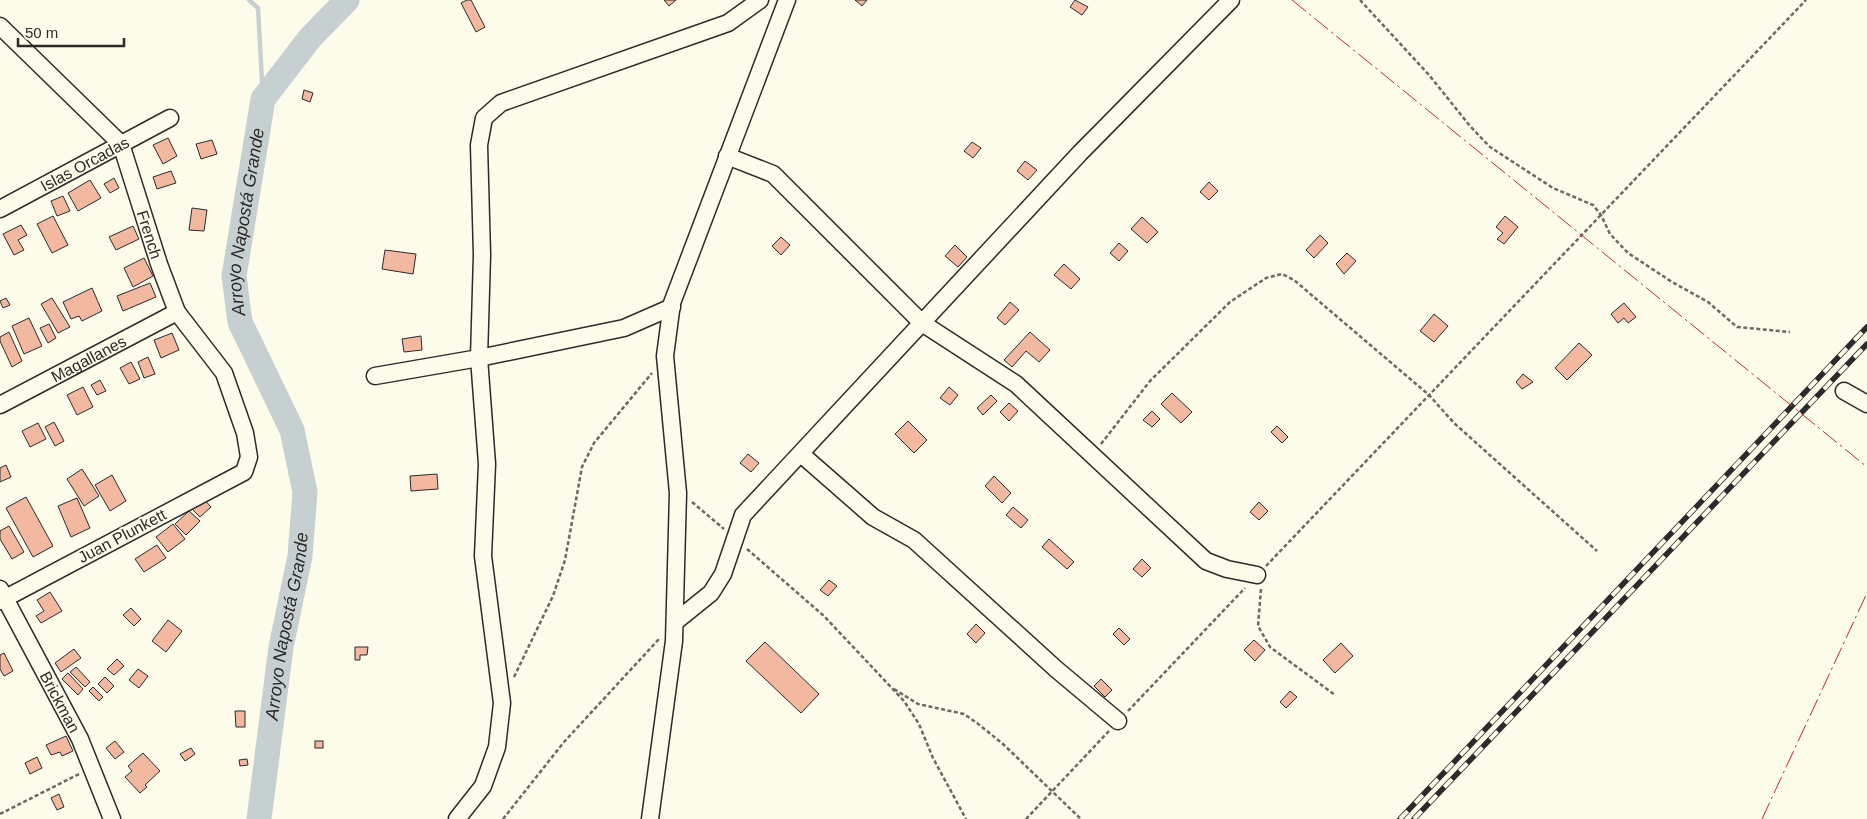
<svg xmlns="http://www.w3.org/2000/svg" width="1867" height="819" font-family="Helvetica,sans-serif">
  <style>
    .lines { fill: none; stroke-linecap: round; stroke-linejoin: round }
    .stream { stroke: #c7d0d0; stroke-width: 4.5 }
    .river { stroke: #c7d0d0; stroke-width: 25 }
    .building { fill: #f2b8a0; stroke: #2b2b2b }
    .minor-casing { stroke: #2b2b2b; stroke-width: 19 }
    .path { stroke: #6a6964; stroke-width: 2.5; stroke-dasharray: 4 2.5; stroke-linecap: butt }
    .minor { stroke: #fdfbea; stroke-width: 16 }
    .rail-casing { stroke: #2b2b2b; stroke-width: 5.5 }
    .rail { stroke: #fdfbea; stroke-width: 4; stroke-dasharray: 11; stroke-linecap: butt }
    .power { stroke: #c62828; stroke-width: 1; stroke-dasharray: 18 4 2.5 4; stroke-linecap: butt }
    .labels { text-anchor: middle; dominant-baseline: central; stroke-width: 4; stroke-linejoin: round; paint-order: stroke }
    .street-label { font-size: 16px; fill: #2b2b2b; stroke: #fdfbea }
    .water-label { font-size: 18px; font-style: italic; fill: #2b2b2b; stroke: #fdfbea }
  </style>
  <rect width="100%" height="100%" fill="#fdfbea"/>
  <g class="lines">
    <!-- stream -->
    <polyline class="stream" points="249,0 258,8 263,99"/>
    <!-- river -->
    <path class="river" id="s1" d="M 259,819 L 281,647 L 300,556 L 305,492 L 292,430 L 240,322 L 234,276 L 263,99 L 310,38 L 347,0"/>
  </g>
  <!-- building -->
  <g class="building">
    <polygon points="467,0 471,0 485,27 476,32 461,3"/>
    <polygon points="664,0 676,0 669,6"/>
    <polygon points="855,0 867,0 862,6"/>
    <polygon points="1075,0 1088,7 1082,15 1070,7"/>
    <polygon points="304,90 313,93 310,102 302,99"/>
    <polygon points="168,138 177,156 163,164 153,145"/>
    <polygon points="212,140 217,154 201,159 196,144"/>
    <polygon points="972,142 981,148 973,158 964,151"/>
    <polygon points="1025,161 1037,170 1028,180 1017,171"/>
    <polygon points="171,171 176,183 157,189 153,177"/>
    <polygon points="114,178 119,188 110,193 104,184"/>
    <polygon points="90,180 101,198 78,211 68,193"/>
    <polygon points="1209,182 1218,191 1209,200 1200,192"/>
    <polygon points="63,196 70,211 57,216 51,201"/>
    <polygon points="192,208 207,210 204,231 189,230"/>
    <polygon points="53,216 68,245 52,253 37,224"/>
    <polygon points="1505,216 1518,227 1504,244 1497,239 1503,233 1496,227"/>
    <polygon points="1142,217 1158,232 1147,243 1131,229"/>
    <polygon points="21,225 27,235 18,240 24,250 14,255 3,234"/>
    <polygon points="133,226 139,239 116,250 109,237"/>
    <polygon points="1320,235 1328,243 1314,258 1306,250"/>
    <polygon points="781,237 790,245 781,255 772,246"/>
    <polygon points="1119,243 1128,251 1119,261 1110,253"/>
    <polygon points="955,245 967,257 958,267 945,256"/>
    <polygon points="385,250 416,254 413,274 382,269"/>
    <polygon points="1347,253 1356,261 1344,274 1336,264"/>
    <polygon points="144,258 153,276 133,287 124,268"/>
    <polygon points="1064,264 1080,279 1071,289 1054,275"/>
    <polygon points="150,283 156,297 123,311 117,296"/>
    <polygon points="92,288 102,311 82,321 79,316 71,319 63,302"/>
    <polygon points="6,298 10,305 3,308 0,301"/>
    <polygon points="52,298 70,327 58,333 41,304"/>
    <polygon points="1010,302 1019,310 1005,325 997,318"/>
    <polygon points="1624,303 1636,317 1628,323 1624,318 1618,323 1611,314"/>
    <polygon points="1434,314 1448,326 1434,342 1420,331"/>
    <polygon points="29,318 42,346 24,354 12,326"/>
    <polygon points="49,324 56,338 48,343 40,328"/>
    <polygon points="9,332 22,361 12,367 0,341 0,337"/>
    <polygon points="1030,332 1050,350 1039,362 1026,351 1012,367 1004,360"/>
    <polygon points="172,333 179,350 161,358 154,340"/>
    <polygon points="421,336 422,350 404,352 402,339"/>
    <polygon points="1579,343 1592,355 1567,380 1555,368"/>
    <polygon points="148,357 155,374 144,378 138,362"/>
    <polygon points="131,362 140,379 129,384 120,368"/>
    <polygon points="1523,374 1533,382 1522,389 1516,382"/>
    <polygon points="100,380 106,391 97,395 91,385"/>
    <polygon points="83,387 93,407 77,415 67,395"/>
    <polygon points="949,387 958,395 950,405 940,398"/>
    <polygon points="1172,393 1192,412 1181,423 1161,404"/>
    <polygon points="991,395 997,401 983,415 977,408"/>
    <polygon points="1009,403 1018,411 1009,421 1000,412"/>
    <polygon points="1152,411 1160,419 1152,427 1143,420"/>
    <polygon points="908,421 927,440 914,453 895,434"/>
    <polygon points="54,422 64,441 55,446 45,427"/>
    <polygon points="38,423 46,439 30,447 22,431"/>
    <polygon points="1277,426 1288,437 1282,443 1271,432"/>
    <polygon points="748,454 759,463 751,472 740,463"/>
    <polygon points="6,465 11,477 0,482 0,468"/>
    <polygon points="82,469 99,496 84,506 67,479"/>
    <polygon points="437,474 438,489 411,491 410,476"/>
    <polygon points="112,475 126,501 110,511 95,485"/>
    <polygon points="994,476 1011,493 1002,503 985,486"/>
    <polygon points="26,497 53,546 33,557 6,508"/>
    <polygon points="77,498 90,528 71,537 58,506"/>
    <polygon points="203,498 211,507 200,517 191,508"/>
    <polygon points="1259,502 1268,511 1259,520 1250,512"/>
    <polygon points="1013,507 1028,520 1021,528 1006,515"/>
    <polygon points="189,511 200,521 186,535 175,524"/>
    <polygon points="173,524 185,539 168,552 156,537"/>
    <polygon points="9,526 24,552 12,559 0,539 0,531"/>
    <polygon points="1049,539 1074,562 1067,569 1042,547"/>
    <polygon points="157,545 166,558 144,572 135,559"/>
    <polygon points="1142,559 1151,568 1142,577 1133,569"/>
    <polygon points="829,580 837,586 828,596 820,590"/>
    <polygon points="50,592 62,611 41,623 36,616 44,611 37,600"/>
    <polygon points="131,608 141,619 134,626 123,615"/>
    <polygon points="168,620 182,631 166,652 152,641"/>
    <polygon points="976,624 985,633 976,643 967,634"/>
    <polygon points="1119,628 1130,639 1124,645 1113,634"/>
    <polygon points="1254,640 1265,650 1255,661 1244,650"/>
    <polygon points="765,642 819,694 801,713 746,661"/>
    <polygon points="1341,643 1353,656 1335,673 1323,660"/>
    <polygon points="355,647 368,647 367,655 360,655 360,660 355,660"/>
    <polygon points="74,649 81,658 61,672 55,663"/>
    <polygon points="4,653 13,671 4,676 0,669 0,655"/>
    <polygon points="117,659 124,666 114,675 107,669"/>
    <polygon points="76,667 90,682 85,687 70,672"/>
    <polygon points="138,669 148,676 139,688 129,680"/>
    <polygon points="68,673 83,689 78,695 62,679"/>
    <polygon points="105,677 114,686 107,693 98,684"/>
    <polygon points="1101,679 1112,690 1105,697 1094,686"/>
    <polygon points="93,687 103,697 99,701 89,691"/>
    <polygon points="1290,691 1297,697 1286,708 1280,702"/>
    <polygon points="235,711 245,711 245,727 236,727"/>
    <polygon points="66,736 73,751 62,756 60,752 51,755 46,745"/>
    <polygon points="115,741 124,752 115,759 106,748"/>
    <rect x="315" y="741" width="8" height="7"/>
    <polygon points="191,748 195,754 185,761 180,754"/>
    <polygon points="143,753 160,771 145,785 147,787 140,793 125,777 132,771 128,766"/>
    <polygon points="37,757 42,768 30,774 25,763"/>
    <polygon points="247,759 248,765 240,766 239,760"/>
    <polygon points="59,794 64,807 57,810 51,798"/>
  </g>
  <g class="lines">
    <!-- minor casing -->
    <g class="minor-casing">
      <g id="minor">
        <path id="s2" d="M 0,26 L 121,144 L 159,264 L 177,312 L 224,373 L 245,433 L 249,457 L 244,472 L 0,601"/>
        <polyline points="727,156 773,174 922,323 1016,384 1206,561 1227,569 1257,575"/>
        <path id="s3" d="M 0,209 L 170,118"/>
        <polyline points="375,376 479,358 624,328 672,307"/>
        <polyline points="1844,391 1867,404"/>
        <path id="s4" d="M 0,405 L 177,312"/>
        <polyline points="801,454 873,517 914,540 1056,669 1118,721"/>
        <path id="s5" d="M 0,589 L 80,739 L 112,819"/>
        <polyline points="675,622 711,593 723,574 743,515 1080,153 1231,0"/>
        <polyline points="457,819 483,786 497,747 502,703 483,556 487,464 479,358 482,255 479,145 484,118 501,103 728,23 760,0"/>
        <polyline points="650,819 674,641 678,493 665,356 672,303 787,0"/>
      </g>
    </g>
    <!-- path -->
    <g class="path">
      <polyline points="1360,0 1429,75 1470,126 1490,147 1553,188 1593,205 1601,215 1610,234 1628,253 1672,282 1708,302 1737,327 1790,332"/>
      <polyline points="1101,444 1150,381 1230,302 1266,278 1282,274 1294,280 1429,395 1454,423 1597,551"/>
      <polyline points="692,502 724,529"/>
      <polyline points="747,549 824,616 904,701 919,724 933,758 966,819"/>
      <polyline points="1266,566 1806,0"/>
      <polyline points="1261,589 1258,626 1270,647 1335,695"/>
      <polyline points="514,677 553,596 565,560 582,467 594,443 652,373"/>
      <polyline points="894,689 918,704 964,714 977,723 1003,744 1081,819"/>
      <polyline points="1128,711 1245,588"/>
      <polyline points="0,814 79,774"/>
      <polyline points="503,819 564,742 659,639"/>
      <polyline points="1026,819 1109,731"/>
    </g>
    <!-- minor -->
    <use href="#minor" class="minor"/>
    <!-- rail casing -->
    <g class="rail-casing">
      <g id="rail">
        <polyline points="1400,819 1867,327"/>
        <polyline points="1414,819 1867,344"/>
      </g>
    </g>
    <!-- rail -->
    <use href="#rail" class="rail"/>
    <!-- power -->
    <g class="power">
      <polyline points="1292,0 1867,467"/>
      <polyline points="1762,819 1867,593"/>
    </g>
  </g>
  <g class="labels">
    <!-- street labels -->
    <g class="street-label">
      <text stroke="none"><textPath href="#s3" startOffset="96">Islas Orcadas</textPath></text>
      <text stroke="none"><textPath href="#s2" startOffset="264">French</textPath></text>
      <text stroke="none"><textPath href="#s4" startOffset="100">Magallanes</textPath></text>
      <text transform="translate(122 536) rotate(-28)">Juan Plunkett</text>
      <text stroke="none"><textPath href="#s5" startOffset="128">Brickman</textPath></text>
    </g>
    <!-- water labels -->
    <g class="water-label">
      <text stroke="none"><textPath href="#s1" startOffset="615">Arroyo Napostá Grande</textPath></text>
      <text stroke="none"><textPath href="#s1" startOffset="195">Arroyo Napostá Grande</textPath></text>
    </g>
  </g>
  <!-- scale -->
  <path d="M18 38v8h106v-8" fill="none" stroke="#2b2b2b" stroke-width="2.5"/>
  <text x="25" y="38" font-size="15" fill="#2b2b2b" stroke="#fdfbea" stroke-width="4" paint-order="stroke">50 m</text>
</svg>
